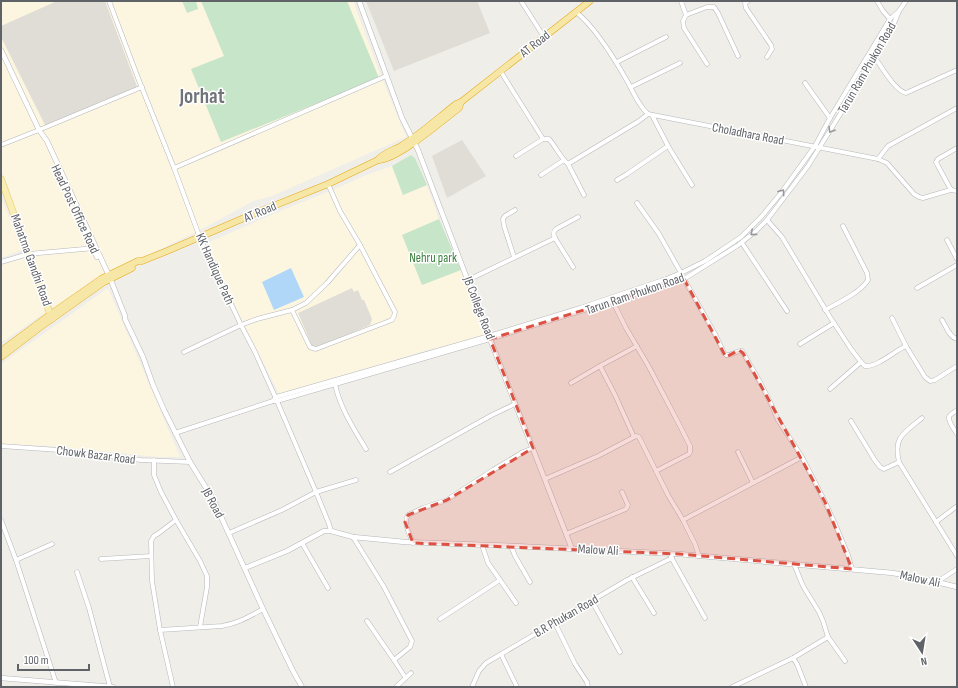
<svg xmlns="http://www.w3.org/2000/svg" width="958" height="688" font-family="'Sofia Sans Condensed',sans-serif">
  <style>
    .commercial { fill: #fcf6e1 }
    .education { fill: #e0ddd6 }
    .green { fill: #c7e5c8 }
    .water { fill: #b0d7f8 }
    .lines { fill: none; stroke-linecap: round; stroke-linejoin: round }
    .minor-casing { stroke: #b5b7bb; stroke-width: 5 }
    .tertiary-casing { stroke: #b5b7bb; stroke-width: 5.5 }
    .primary-casing { stroke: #e6c66b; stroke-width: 7 }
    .trunk-casing { stroke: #e5a713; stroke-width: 7 }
    .minor { stroke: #fff; stroke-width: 4 }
    .tertiary { stroke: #fff; stroke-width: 4.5 }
    .primary { stroke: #f9efb4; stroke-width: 6 }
    .trunk { stroke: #f7e7a7; stroke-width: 6 }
    .oneway { stroke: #97999c }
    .marked { fill: #dc5142; fill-opacity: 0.2; stroke: #dc5142; stroke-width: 3; stroke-dasharray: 8 5; stroke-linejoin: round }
    .labels { text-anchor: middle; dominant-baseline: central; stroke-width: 3; stroke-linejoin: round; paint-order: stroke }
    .street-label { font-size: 13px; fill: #5f6267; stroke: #fff }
    .park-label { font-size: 13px; fill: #3c8140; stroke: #fff }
    .town-label { font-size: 21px; font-weight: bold; fill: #707479; stroke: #fff }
  </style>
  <rect width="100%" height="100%" fill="#f0eee8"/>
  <!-- commercial -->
  <g class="commercial">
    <polygon points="1,1 353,1 381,76 406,137 272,196 253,201 224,217 204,228 102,277 54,309 49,302 1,170"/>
    <polygon points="411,155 415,158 426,183 439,219 461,270 485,336 424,351 280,396 238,312 207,243 285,209 333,190 364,176 392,166"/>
    <polygon points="1,197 22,250 1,258"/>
    <polygon points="25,258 46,312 1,343 1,265"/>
    <polygon points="108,288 180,457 159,457 50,446 1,444 1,364"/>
  </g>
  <!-- education -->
  <g class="education">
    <polygon points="57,1 105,1 138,89 46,127 1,37 1,26"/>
    <polygon points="366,1 477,1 490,33 394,71"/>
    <polygon points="462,140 486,176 447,198 432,156"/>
    <polygon points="352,288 354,292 358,290 362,300 364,300 372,319 370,325 316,348 313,348 298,313"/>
  </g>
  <!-- green -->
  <g class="green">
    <polygon points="182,1 196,1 198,9 187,13"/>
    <polygon points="201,1 347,1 379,78 221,142 191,69 224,56"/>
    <polygon points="411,155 415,158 427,185 403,195 392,166"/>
    <polygon points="439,219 461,270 422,285 402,235"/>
  </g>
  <!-- water -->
  <polygon class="water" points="291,268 304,297 274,310 262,282"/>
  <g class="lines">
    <!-- minor casing -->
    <g class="minor-casing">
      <g id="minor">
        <polyline points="109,1 138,78 174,168 200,238 241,325 255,352 277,401 316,492 329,524 331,531"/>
        <polyline points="521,1 544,37"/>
        <polyline points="681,1 686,15 683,21 684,28 707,64"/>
        <polyline points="748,1 745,3 746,8 771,45 772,49 767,57"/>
        <polyline points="877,1 883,11 890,19"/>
        <path d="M 576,12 C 595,27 614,58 626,79 C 633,91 637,104 648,114 L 878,159 L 887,163 L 914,194 L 919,197 L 923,198 L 947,191 L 951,190 L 957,191"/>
        <polyline points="686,15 707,7 714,7 718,13 738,56"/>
        <path d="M 875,58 C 882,67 895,91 906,93 L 957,70"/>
        <polyline points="617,62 666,37"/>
        <polyline points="501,72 543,139"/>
        <polyline points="805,83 830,118"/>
        <polyline points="631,87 680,63"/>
        <polyline points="652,115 668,146 692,185"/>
        <polyline points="1,145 39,130 142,87"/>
        <path d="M 516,156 L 543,139 L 549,139 C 556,147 560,157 568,164 L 584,195"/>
        <polyline points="878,159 888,146 957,108"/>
        <polyline points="568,164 639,121 648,114"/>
        <polyline points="174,168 386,76"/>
        <polyline points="541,175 564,160"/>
        <polyline points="617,180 627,174 668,146"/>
        <polyline points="951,190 938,166 936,162 938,159 957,148"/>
        <polyline points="637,203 659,234 681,273"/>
        <path d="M 767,220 L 782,237 L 830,317 L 851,349 L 861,362 L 865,366 C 878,367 894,351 906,346 L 925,377 L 930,381 L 935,380 L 957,366"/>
        <polyline points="947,240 957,259"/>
        <polyline points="742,243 787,311"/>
        <polyline points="514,257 504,226 503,219 505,216 515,210"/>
        <polyline points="1,262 28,254 95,248"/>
        <path d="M 573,267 L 555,238 C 553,234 553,232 556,229 L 578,217"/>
        <path d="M 684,279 L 716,336 L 724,353 L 726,355 C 732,356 736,350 742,351 L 760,382 L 771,404 L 778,420 L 802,457 L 825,502 L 835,524 L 848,555 L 852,569"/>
        <polyline points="468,280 555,238"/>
        <polyline points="917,288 957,265"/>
        <polyline points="292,310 310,347 312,348 316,349 392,320 394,316 395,312 360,245"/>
        <path d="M 825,310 C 838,303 861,292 868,280 L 867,273 L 843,226"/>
        <polyline points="892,318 906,346"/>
        <path d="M 942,320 C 946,326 949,337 957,339"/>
        <polyline points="800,344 834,323"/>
        <polyline points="184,352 241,325 257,319 292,310 306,303 327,283 360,245 340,211 328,184"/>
        <polyline points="571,383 600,366"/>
        <path d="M 335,384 C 340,408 354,429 366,449"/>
        <polyline points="830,389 861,362"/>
        <polyline points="273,401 276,397 489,336 580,308 666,279 683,272 705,261 741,237 762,216 781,193 815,146 830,118 890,19 899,11 906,1"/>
        <path d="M 957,410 C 955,412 950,414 949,417 C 948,422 955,430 957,434"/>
        <polyline points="851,421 874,459 880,467 884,469 899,462 957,556"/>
        <polyline points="175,433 273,401 277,401 490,339 669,284 684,279 737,246 756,231 767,220 808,166 875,58 895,21 899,11"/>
        <polyline points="634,437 615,395 600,366 637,346"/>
        <polyline points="1,446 59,450 141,460 190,462"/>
        <polyline points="738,452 753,483"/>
        <polyline points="154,460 154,475 161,492 176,520 200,561 207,576 207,587 200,627"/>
        <path d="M 899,462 C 893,437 904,433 922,418"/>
        <polyline points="656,471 668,495 683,520"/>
        <polyline points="390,472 492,415 515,404"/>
        <polyline points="545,479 598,456 636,436 639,437 656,471 689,454 690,452 690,446 681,428 649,367 626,328 613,302"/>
        <polyline points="1,520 16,560 56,683"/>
        <polyline points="936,522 957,506"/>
        <polyline points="229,533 282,510 316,492 356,480"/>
        <polyline points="566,534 626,509 628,505 627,503 622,492"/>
        <polyline points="353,537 384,587 412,641 410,647 394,660"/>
        <polyline points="302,543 328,588"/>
        <path d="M 413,543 C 410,535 403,523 408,515 L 423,508 L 447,500 L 493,470 L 523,452 L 533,448"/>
        <polyline points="511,546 515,556 530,582"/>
        <polyline points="699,556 695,544 683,520 802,457"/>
        <polyline points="671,557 705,618"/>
        <polyline points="101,559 151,556"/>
        <polyline points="16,560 52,544"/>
        <polyline points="77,572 89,608 110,687"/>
        <polyline points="632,577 654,613"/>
        <polyline points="500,580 516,603"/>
        <polyline points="937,582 957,569"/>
        <polyline points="592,601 620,652"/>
        <polyline points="440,619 500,580 488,563 482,545"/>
        <polyline points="367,621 394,660 405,677"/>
        <polyline points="555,623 575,664 587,682 588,687"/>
        <path d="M 160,630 L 222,626 C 239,623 248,617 263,609"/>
        <polyline points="828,637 845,661"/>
        <polyline points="501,654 517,687"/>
        <polyline points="793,658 797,664 806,687"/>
        <polyline points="173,687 160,630 152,581 151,541 154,536 159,533 176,520"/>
        <polyline points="396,687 411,673"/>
        <polyline points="472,687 479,671 486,663 627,580 672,558"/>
        <polyline points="732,687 793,658 828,637 823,621 819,612 803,586 794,564"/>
      </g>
    </g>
    <!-- tertiary casing -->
    <g class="tertiary-casing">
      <g id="tertiary">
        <polyline points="359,1 402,118 418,150 490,339 572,549"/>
        <polyline points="1,50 39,130 47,141 110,278 125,316 125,319 143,357 153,385 164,410 190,462 213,499 263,609 293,671 302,687"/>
        <polyline points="81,224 97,257"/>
        <polyline points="245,568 287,551 324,531 331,531 353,537 405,542 514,546 679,554 893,573 937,582 957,587"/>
        <polyline points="1,678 113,687"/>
      </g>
    </g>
    <!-- primary casing -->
    <g class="primary-casing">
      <polyline id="primary" points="1,179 52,319"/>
    </g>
    <!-- trunk casing -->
    <g class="trunk-casing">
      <g id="trunk">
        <path d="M 378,160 C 381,154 394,150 401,146 C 421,134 438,118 456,104 L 461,102 L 590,1"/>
        <path d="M 1,351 L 51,314 L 101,279 L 138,261 L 142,261 L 167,251 L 251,215 L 328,184 L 378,160 C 396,161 443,120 459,108 L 461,102"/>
        <polyline points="1,357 39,328 104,282 132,268"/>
      </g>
    </g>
    <!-- minor -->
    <use href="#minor" class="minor"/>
    <!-- tertiary -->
    <use href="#tertiary" class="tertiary"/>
    <!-- primary -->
    <use href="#primary" class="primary"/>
    <!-- trunk -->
    <use href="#trunk" class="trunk"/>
  </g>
  <!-- one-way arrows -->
  <defs><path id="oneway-chevron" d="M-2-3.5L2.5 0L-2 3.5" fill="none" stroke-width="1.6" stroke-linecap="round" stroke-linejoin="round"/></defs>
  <g class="oneway">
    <use href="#oneway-chevron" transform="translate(831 130) rotate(122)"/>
    <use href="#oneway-chevron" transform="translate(782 192) rotate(-54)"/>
    <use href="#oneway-chevron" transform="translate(753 233) rotate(139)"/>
  </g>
  <!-- marked area -->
  <path class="marked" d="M 684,279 L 726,357 L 739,350 L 743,353 L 825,502 L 852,569 L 679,554 L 413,543 L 405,522 L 408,515 L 447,500 L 533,448 L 490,339 Z"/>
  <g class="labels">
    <!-- street labels -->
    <g class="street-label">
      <text transform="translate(535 44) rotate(-38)">AT Road</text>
      <text transform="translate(867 68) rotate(-60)">Tarun Ram Phukon Road</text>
      <text transform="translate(748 134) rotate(11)">Choladhara Road</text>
      <text transform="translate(75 209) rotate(65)">Head Post Office Road</text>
      <text transform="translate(260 212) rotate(-23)">AT Road</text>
      <text transform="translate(31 260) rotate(70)">Mahatma Gandhi Road</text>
      <text transform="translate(215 269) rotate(66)">KK Handique Path</text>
      <text transform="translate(635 294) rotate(-19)">Tarun Ram Phukon Road</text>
      <text transform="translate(479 308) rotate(69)">JB College Road</text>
      <text transform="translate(96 455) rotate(7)">Chowk Bazar Road</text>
      <text transform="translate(213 503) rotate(62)">JB Road</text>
      <text transform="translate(598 550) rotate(3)">Malow Ali</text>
      <text transform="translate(920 579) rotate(12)">Malow Ali</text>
      <text transform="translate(566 616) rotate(-30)">B.R Phukan Road</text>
    </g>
    <!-- park labels -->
    <g class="park-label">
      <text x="433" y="258">Nehru park</text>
    </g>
    <!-- town labels -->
    <g class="town-label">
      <text x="202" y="96">Jorhat</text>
    </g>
  </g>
  <!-- border -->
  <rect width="958" height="688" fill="none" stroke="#5f6267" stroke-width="4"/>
  <!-- north arrow -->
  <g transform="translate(922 652) rotate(168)" stroke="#ffffff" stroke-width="3" paint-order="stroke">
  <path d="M0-3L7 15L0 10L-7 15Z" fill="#5f6267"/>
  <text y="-6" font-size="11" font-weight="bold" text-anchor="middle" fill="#5f6267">N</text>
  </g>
  <!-- scale -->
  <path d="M18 664v6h71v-6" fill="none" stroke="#5f6267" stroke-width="2"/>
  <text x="24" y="664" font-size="12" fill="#5f6267" stroke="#ffffff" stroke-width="3" paint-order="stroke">100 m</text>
</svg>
